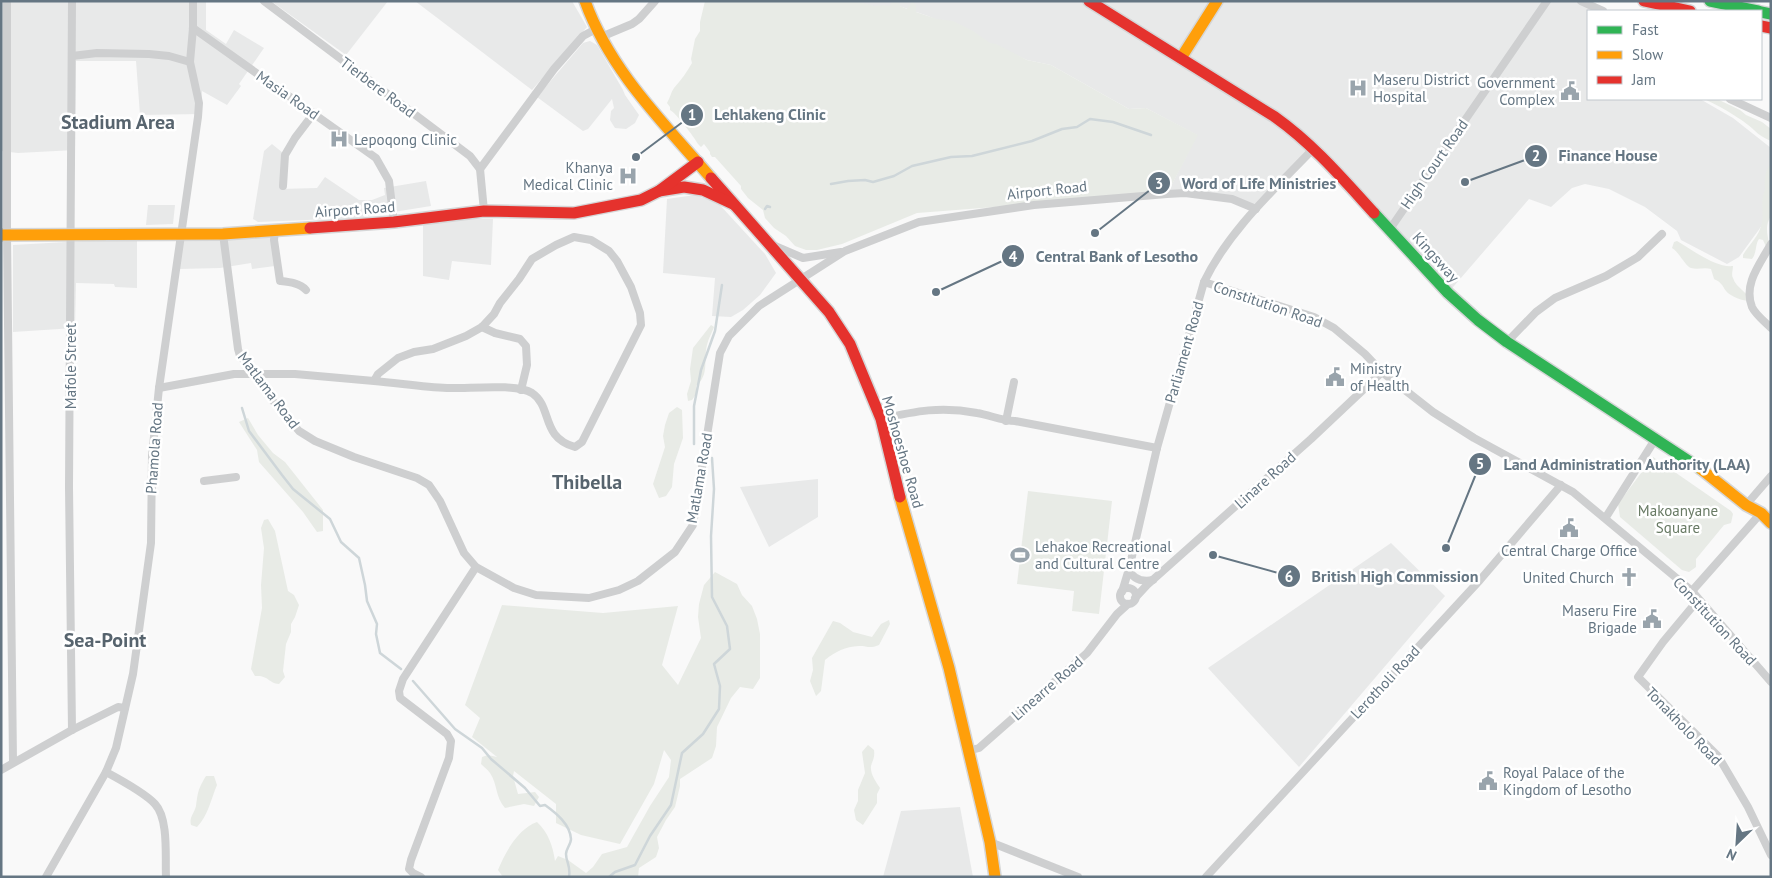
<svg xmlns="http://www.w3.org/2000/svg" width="1772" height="878" font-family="'PT Sans',sans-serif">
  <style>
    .built { fill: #e8e9e9 }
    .green { fill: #e8ebe6 }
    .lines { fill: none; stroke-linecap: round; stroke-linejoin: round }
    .stream { stroke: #ced6d9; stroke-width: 2.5 }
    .fast-casing { stroke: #d5d6d7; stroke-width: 14 }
    .slow-casing { stroke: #d5d6d7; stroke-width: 14 }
    .jam-casing { stroke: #d5d6d7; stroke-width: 14 }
    .street { stroke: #cecfd0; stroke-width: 8 }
    .fast { stroke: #30b455; stroke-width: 11 }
    .slow { stroke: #ff9f0a; stroke-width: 11 }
    .jam { stroke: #e5322d; stroke-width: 11 }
    .labels { text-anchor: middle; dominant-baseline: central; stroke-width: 5; stroke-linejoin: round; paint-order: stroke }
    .poi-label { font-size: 15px; fill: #657683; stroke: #fff; text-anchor: start }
    .street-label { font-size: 15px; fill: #657683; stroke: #fff }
    .park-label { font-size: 15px; fill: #687a64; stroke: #fff }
    .district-label { font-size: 20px; font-weight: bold; fill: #57646e; stroke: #fff }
    .leader { fill: none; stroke: #657683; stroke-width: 2 }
    .callout-dot { fill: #657683; stroke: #fff; stroke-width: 2 }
    .mark-label { font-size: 15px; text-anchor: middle; font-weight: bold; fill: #fff }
    .callout-label { font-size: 16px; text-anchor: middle; font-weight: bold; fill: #657683; stroke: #fff; stroke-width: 5; stroke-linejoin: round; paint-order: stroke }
  </style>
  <rect width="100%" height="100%" fill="#f9f9f9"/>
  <!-- built -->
  <g class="built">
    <polygon points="1,1 206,1 206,30 226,44 234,30 264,48 239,84 241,86 227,105 202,91 202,114 140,115 136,61 76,61 75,150 18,153 1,151"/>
    <polygon points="271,1 388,1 346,55"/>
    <polygon points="415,1 572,1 587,27 532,90"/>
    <polygon points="845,1 1581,1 1603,11 1588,11 1588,99 1700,99 1733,118 1771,148 1771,192 1763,224 1739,257 1727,264 1681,240 1677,231 1645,207 1609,189 1585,184 1572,188 1551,207 1529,199 1448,293 1314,148 1256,209 1232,199 1167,194 1197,135 1146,108 1129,109 1051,65 1027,60 928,16 896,5 874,11"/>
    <polygon points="590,41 597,45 623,90 625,95 639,115 635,123 626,129 615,128 610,120 611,111 614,108 612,99 588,129 583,131 537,97 583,43"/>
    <polygon points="272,144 283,153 280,189 317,188 325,177 359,200 372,200 385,195 384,188 426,181 431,206 356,218 258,222 253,219 264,151"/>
    <polygon points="695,195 718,203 765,254 776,273 760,295 743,310 731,317 712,316 715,278 663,273 667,199"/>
    <polygon points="148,205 175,205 173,224 146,225"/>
    <polygon points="455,219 493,219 491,265 452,261 449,280 423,276 423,225"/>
    <polygon points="272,235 275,266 252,269 251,263 220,268 179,269 183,240"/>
    <polygon points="137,238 137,288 115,287 114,284 76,283 75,328 13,332 13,245"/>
    <polygon points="818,479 818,517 769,547 740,487"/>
    <polygon points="1391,543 1445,596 1299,767 1208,668"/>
    <polygon points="960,807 973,877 883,877 901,811"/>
  </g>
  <!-- green -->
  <g class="green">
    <path d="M 705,1 L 853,1 L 875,6 L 883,5 L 889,6 L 893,1 L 899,1 L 900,6 L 907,9 L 912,2 L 916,5 L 916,12 L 937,19 L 953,21 L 973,31 L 990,43 L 996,44 L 1027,60 L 1051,65 L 1129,109 L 1146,108 L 1198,135 L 1167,194 L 917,213 L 842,244 L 817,250 L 806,250 L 795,246 L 786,236 L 774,228 L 765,218 L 763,210 L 748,198 L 741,189 L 741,186 L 715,157 L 712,157 L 710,154 L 710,152 L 704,144 L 701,147 L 698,144 C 695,138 675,112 670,110 L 670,107 L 667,103 C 670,98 671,92 674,88 C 681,80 687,72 692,63 L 691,59 L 695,39 L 700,31 L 700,22 Z"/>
    <path d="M 1704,99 L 1717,99 L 1740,110 L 1746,115 L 1762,122 L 1771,129 L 1771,141 C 1764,138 1759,135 1754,130 C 1744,120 1718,105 1704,99 Z"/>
    <path d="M 1770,165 L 1771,216 C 1764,227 1768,234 1769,245 L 1767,249 L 1763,240 L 1759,239 C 1755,244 1757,253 1752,259 L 1743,258 L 1743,255 C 1748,246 1757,238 1760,229 C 1766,216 1759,201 1765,190 C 1764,183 1765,170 1770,165 Z"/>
    <path d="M 1677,241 C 1692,250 1716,268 1733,266 C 1733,270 1731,275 1733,278 C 1736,288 1747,291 1750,301 C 1743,301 1731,297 1726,291 C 1722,285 1721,282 1714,279 L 1711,269 C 1704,267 1698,270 1691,268 C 1685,266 1680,253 1672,248 L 1674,242 Z"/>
    <path d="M 711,325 L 714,327 C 712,333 708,339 707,345 C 703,361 710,374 696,386 L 697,393 L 692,400 L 688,401 L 687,394 L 691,381 L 690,369 L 693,348 Z"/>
    <polygon points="677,407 682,410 683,438 674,464 672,487 666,496 659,498 653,484 665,447 663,436 665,425 669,413"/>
    <polygon points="248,418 258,435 273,453 285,462 323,510 323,531 317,532 303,512 259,462 257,450 239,422"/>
    <polygon points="1653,457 1731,511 1733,514 1731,523 1724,525 1696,559 1696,567 1689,572 1682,570 1620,517 1618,504"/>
    <polygon points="1028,491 1112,501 1099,614 1072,611 1074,591 1017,584"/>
    <path d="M 268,519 L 275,531 L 288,591 L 294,595 L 299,605 L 295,617 L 291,624 L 291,632 L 286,644 L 283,671 L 285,677 L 279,684 C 268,683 269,675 255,676 L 251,669 L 262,608 L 261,585 L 264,548 L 261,528 L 264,520 Z"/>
    <path d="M 715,572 L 737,584 L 742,595 L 752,606 L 757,619 L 760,634 L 760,678 L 753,689 L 740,687 L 731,698 L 717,727 L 716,746 L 712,758 L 680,779 L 680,786 L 675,807 L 666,820 L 657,837 L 659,848 L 656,857 L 639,868 L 638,877 L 503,877 L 498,870 C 505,852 519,828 537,822 C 548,832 553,846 555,861 L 558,856 L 568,860 L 586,873 L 593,867 L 602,854 L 627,847 L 650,806 L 669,777 L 671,760 L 664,750 L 654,784 L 620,844 L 581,835 L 556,823 L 556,804 L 514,771 L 513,776 L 518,794 L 535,792 L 539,797 L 534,806 L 524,804 L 505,808 C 495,797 498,785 490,773 C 488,770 484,767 481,764 L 482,757 L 488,755 L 497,757 L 472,737 L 480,718 L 465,705 L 502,605 L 603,613 L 678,606 L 662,665 L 678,685 L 701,638 L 698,617 L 699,604 L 704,585 Z"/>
    <path d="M 889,620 L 890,624 L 879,645 C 869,649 868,646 859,646 C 845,647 836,651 825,660 L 821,691 L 816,696 L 810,681 L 813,670 L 812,658 L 833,621 L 840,623 L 853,632 L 872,637 L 881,624 Z"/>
    <path d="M 868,745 L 874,750 C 875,757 873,759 871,766 C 870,774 876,782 880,788 L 877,794 L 877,803 L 863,825 L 856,820 L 854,810 L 858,801 L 858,790 L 865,773 L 862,752 Z"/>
    <path d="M 206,776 L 214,776 L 217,785 C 211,799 208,816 197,827 L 191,825 C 189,817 194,814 196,806 C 198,792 198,789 206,776 Z"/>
  </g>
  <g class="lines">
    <!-- stream -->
    <g class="stream">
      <polyline points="831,184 848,181 865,180 873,182 894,176 912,166 951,157 972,156 1032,141 1062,129 1077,127 1090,119 1113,122 1151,135"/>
      <polyline points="765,209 767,206 770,207"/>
      <polyline points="242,408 249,431 282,475 293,489 330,519 341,542 359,558 365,585 367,601 377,624 376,634 380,653 401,669"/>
      <polyline points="694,444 694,406 701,370 715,331 722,285"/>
      <path d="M 413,681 L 455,729 L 482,748 L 491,759 L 525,788 L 540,806 L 545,805 C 556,813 570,824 571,839 C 571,844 566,849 566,854 C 566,862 571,866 569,877"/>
      <polyline points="609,877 615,872 635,865 650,836 671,805 682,753 703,734 719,709 720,686 714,664 730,649 727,626 712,597 711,536 714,489 712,458"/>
    </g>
    <!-- fast casing -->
    <g class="fast-casing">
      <g id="fast">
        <polyline points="1710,1 1758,11"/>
        <polyline points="1761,12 1771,14"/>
        <polyline points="1374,213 1448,293 1478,320 1507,342 1701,469"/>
      </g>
    </g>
    <!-- slow casing -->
    <g class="slow-casing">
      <g id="slow">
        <path d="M 585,1 C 610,71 664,123 711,178"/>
        <polyline points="1181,58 1217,1"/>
        <polyline points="1,235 223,234 310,228"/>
        <polyline points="1701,469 1746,505 1761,513 1771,523"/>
        <polyline points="900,497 949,668 990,842 995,877"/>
      </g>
    </g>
    <!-- jam casing -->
    <g class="jam-casing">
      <g id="jam">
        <path d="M 1089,1 L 1275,117 C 1313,144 1342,178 1374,213"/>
        <polyline points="1644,1 1690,11"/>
        <polyline points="1761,26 1771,28"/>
        <polyline points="711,178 829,312 850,344 881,419 900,497"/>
        <polyline points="659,191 684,187 703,190 733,204"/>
        <polyline points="310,228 394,222 484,211 574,213 641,200 659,191 698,162"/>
      </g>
    </g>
    <!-- street -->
    <g class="street">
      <polyline points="7,1 7,235 13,762"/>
      <polyline points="264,1 470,156 480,169 484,211"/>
      <polyline points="1581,1 1603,11"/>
      <polyline points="193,28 376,158 389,181 394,222"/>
      <polyline points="601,37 632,24 639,19 655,1"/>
      <polyline points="72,56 97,53 149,54 169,56 190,62"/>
      <polyline points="1730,99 1771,118"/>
      <polyline points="480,169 554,69 583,36 596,29"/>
      <polyline points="283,186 285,155 295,138 314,113"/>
      <polyline points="1390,229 1547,1"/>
      <path d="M 275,230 L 274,240 L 280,281 C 289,282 300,283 306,290"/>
      <polyline points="223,234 238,349 240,356 253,369 273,401 299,431 315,441 354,457 417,478 429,485 440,501 464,553 476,567 514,588 536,595 589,598 619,590 638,581 675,552 693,525 720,353 729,336 759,306 845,251 919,222 1034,205 1167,194 1185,193 1232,199 1256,209"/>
      <path d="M 1771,244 C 1760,264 1743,284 1752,307 C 1755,314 1765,322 1771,328"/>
      <polyline points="775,246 803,258 841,252"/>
      <polyline points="1204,282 1314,317 1334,328 1365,354 1382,372 1433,412 1474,438 1573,492 1692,591 1771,682"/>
      <polyline points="482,327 495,333 520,339 526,346 527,365 521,390"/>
      <polyline points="1507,342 1536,312 1555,298 1606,276 1638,257 1662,234"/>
      <path d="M 159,388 L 234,374 L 295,374 L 374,381 L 378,374 L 398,358 L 414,352 L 433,349 L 466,336 L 482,327 L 494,314 L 500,303 L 519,279 L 532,259 L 556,245 L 574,237 L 591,240 L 609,251 L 617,261 L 631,287 L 640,313 L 641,325 L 582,442 L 575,447 C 540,437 553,407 532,393 C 516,383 467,389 447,388 C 423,387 398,383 374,381"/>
      <path d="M 881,419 C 916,411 941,406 977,413 C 990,415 1002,421 1015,421 L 1157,448"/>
      <polyline points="1006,421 1014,382"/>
      <polyline points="204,481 236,477"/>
      <polyline points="1746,505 1771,476"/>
      <polyline points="1606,517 1656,438"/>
      <path d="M 1129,569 C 1133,580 1142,582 1153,580"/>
      <circle cx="1128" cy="596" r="8"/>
      <polyline points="1692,591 1761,513"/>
      <path d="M 1122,592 L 1129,569 L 1157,448 L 1204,282 C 1229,230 1275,189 1314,148"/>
      <polyline points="1135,598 1147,585 1311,439 1382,372"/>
      <polyline points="1698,600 1663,642 1638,677 1718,756 1748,807 1771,855"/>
      <polyline points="72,730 69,487 72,1"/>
      <polyline points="968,751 979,748 1087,653 1117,614 1128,604"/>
      <polyline points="1,770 72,730 118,707 125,708"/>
      <path d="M 106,772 C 119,779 146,794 155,804 C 169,819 165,858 166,877"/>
      <polyline points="990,842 1078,877"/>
      <polyline points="46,877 106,772 116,748 133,674 151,543 152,456 159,388 198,117 199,103 190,62 193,28 193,1"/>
      <polyline points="421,877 413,873 409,869 411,860 449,758 451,741 447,734 400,698 399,691 403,679 476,567"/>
      <polyline points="1206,877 1480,580 1561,485"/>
    </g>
    <!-- fast -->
    <use href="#fast" class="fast"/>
    <!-- slow -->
    <use href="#slow" class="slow"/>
    <!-- jam -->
    <use href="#jam" class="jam"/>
  </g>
  <!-- icons -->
  <defs>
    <g id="hospital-bare" transform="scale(1.5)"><path d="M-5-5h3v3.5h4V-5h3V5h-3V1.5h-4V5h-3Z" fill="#99a4ac" stroke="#fff" stroke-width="2.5" paint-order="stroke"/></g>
    <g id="civic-bare" transform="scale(1.5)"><path d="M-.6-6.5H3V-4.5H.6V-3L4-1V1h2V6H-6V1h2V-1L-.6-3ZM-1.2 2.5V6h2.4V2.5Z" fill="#99a4ac" stroke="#fff" stroke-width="2.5" paint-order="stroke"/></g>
    <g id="stadium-bare" transform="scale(1.5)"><path d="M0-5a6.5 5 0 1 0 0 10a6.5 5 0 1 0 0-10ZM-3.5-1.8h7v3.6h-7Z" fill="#99a4ac" stroke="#fff" stroke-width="2.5" paint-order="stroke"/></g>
    <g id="church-bare" transform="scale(1.5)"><path d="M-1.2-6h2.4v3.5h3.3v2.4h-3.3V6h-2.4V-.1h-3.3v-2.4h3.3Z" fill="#99a4ac" stroke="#fff" stroke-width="2.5" paint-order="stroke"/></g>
  </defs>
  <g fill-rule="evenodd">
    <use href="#hospital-bare" x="1358" y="88"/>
    <use href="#civic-bare" x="1570" y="91"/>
    <use href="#hospital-bare" x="339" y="139"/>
    <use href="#hospital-bare" x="628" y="176"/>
    <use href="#civic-bare" x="1335" y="377"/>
    <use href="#civic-bare" x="1569" y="528"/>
    <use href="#stadium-bare" x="1020" y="555"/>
    <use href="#church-bare" x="1629" y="577"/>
    <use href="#civic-bare" x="1652" y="619"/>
    <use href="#civic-bare" x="1488" y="781"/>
  </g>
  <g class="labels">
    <!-- poi labels -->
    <g class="poi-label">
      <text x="1373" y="79">Maseru District<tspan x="1373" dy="17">Hospital</tspan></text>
      <text x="1555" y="82" text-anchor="end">Government<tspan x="1555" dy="17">Complex</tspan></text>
      <text x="354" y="139">Lepoqong Clinic</text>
      <text x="613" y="167" text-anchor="end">Khanya<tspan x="613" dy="17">Medical Clinic</tspan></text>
      <text x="1350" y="368">Ministry<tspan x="1350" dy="17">of Health</tspan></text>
      <text x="1035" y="546">Lehakoe Recreational<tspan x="1035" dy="17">and Cultural Centre</tspan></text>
      <text x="1569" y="550" text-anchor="middle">Central Charge Office</text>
      <text x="1614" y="577" text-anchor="end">United Church</text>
      <text x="1637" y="610" text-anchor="end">Maseru Fire<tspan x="1637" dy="17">Brigade</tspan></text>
      <text x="1503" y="772">Royal Palace of the<tspan x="1503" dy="17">Kingdom of Lesotho</tspan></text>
    </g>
    <!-- street labels -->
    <g class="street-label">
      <text transform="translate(378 87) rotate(37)">Tierbere Road</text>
      <text transform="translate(288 95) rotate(35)">Masia Road</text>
      <text transform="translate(1434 164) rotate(-55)">High Court Road</text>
      <text transform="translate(1047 190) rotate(-6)">Airport Road</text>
      <text transform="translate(355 209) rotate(-4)">Airport Road</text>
      <text transform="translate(1436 257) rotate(48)">Kingsway</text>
      <text transform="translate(1268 304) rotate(19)">Constitution Road</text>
      <text transform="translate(1184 352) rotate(-74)">Parliament Road</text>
      <text transform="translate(70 366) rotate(-90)">Mafole Street</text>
      <text transform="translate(269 390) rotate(53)">Matlama Road</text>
      <text transform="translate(154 448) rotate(-86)">Phamola Road</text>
      <text transform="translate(903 452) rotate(74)">Moshoeshoe Road</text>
      <text transform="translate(699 478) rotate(-80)">Matlama Road</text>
      <text transform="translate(1265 480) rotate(-42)">Linare Road</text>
      <text transform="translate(1715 621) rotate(47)">Constitution Road</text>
      <text transform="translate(1385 682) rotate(-47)">Lerotholi Road</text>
      <text transform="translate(1047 688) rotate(-41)">Linearre Road</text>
      <text transform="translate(1684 726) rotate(46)">Tonakholo Road</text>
    </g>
    <!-- park labels -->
    <g class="park-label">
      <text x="1678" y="510">Makoanyane<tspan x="1678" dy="17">Square</tspan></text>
    </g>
    <!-- district labels -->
    <g class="district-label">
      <text x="118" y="122">Stadium Area</text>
      <text x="587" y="482">Thibella</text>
      <text x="105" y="640">Sea-Point</text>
    </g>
  </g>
  <!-- callouts -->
  <path class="leader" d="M636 157L692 115M1465 182L1536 156M1095 233L1159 183M936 292L1013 256M1446 548L1480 464M1213 555L1289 576"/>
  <g class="callout-dot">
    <circle cx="636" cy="157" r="5"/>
    <circle cx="1465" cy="182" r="5"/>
    <circle cx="1095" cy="233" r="5"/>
    <circle cx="936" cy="292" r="5"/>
    <circle cx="1446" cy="548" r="5"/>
    <circle cx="1213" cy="555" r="5"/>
    <circle cx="692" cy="115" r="12"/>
    <circle cx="1536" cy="156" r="12"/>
    <circle cx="1159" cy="183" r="12"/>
    <circle cx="1013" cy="256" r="12"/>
    <circle cx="1480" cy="464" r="12"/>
    <circle cx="1289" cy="576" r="12"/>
  </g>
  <g class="mark-label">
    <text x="692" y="120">1</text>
    <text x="1536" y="161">2</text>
    <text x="1159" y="189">3</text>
    <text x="1013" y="262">4</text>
    <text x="1480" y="469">5</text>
    <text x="1289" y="582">6</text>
  </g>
  <g class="callout-label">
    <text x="770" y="120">Lehlakeng Clinic</text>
    <text x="1608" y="161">Finance House</text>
    <text x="1259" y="189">Word of Life Ministries</text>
    <text x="1117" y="262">Central Bank of Lesotho</text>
    <text x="1627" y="470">Land Administration Authority (LAA)</text>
    <text x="1395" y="582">British High Commission</text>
  </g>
  <!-- border -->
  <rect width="1772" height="878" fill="none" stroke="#657683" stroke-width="5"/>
  <!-- legend -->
  <rect x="1587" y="10" width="175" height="90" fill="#ffffff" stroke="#c1c8cd"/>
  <rect x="1597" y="26" width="25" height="8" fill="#30b455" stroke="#c1c8cd"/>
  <text x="1632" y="35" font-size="15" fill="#657683">Fast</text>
  <rect x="1597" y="51" width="25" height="8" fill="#ff9f0a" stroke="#c1c8cd"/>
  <text x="1632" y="60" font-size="15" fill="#657683">Slow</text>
  <rect x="1597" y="76" width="25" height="8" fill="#e5322d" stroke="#c1c8cd"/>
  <text x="1632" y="85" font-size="15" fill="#657683">Jam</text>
  <!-- north arrow -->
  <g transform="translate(1737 843) rotate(205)" stroke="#ffffff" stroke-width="4" paint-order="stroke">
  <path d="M0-4L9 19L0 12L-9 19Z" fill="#657683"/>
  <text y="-8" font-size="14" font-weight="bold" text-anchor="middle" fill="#657683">N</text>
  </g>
</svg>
